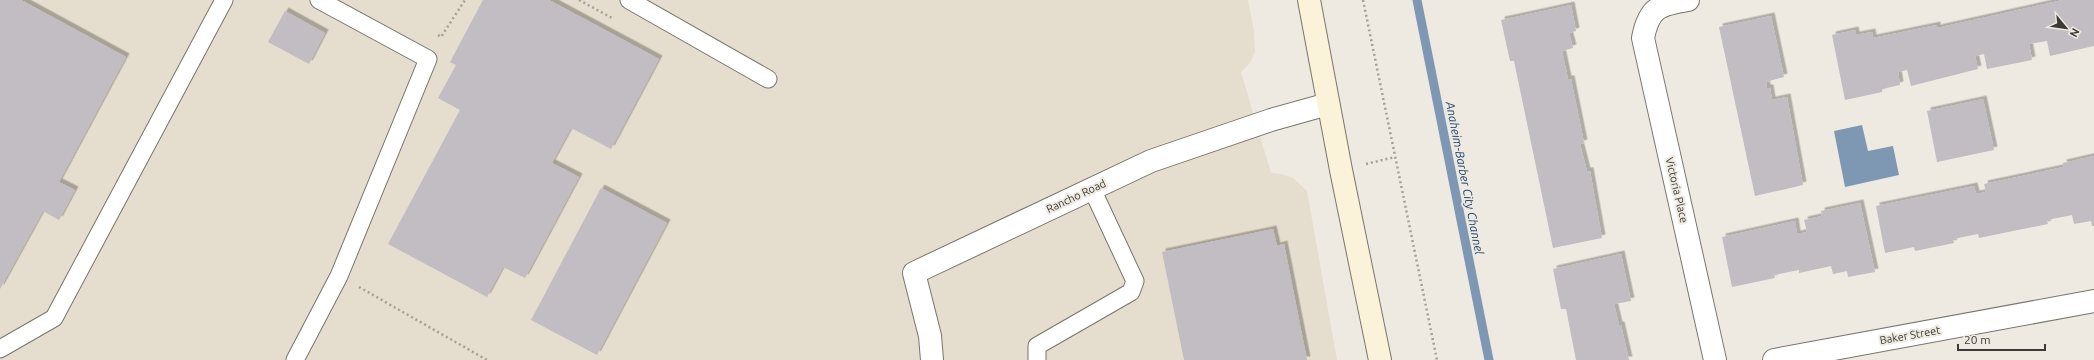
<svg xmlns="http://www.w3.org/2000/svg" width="2094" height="360" font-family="Ubuntu,sans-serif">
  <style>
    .built { fill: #e5ddcd }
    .water { fill: #7e98b3 }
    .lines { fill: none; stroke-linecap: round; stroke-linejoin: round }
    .stream { stroke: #7e98b3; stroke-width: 9 }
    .building { fill: #c2bcc3; filter: url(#shadow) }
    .lane-casing { stroke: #79756d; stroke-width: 19 }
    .street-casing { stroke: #79756d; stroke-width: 24 }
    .secondary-casing { stroke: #79756d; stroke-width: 24 }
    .path { stroke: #a39f99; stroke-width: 2.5; stroke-dasharray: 2 3; stroke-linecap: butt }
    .lane { stroke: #fff; stroke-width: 17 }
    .street { stroke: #fff; stroke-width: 22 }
    .secondary { stroke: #fbf2da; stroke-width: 22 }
    .labels { text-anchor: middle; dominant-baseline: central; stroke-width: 4; stroke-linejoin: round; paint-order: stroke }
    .street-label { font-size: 11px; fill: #3b3a36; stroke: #efeae1 }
    .water-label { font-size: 12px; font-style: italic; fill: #20486f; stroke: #efeae1 }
  </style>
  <defs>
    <filter id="shadow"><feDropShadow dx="3.5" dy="-3.5" stdDeviation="0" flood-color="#0004"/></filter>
  </defs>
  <rect width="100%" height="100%" fill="#efeae1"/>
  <!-- built -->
  <polygon class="built" points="0,0 1248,0 1254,31 1255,52 1250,63 1241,72 1271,173 1282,174 1293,178 1307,191 1337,360 0,360"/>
  <!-- water -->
  <polygon class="water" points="1862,125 1868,151 1893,146 1899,175 1845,187 1834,131"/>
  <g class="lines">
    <!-- stream -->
    <polyline class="stream" points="1417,0 1489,360"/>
  </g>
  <!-- building -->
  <g class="building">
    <polygon points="0,0 21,0 126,57 59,182 75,190 59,220 43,211 0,289"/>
    <polygon points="483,0 549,0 659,59 611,149 571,128 552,163 579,177 525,278 503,267 487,297 388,244 460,110 438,98 456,65 450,62"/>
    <polygon points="2063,0 2094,0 2094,46 2050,56 2047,41 2029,44 2032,60 1987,69 1984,54 1975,56 1978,69 1911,86 1907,70 1898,72 1900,85 1882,89 1882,92 1845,100 1832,35 1855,30 1856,35 1872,32 1873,38 1937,25 1937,28"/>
    <polygon points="1571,5 1576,31 1569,33 1573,48 1562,51 1568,79 1571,79 1584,143 1580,144 1587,171 1590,171 1602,238 1553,248 1514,61 1510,61 1501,20"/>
    <polygon points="285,11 325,33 309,64 268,42"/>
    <polygon points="1771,16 1784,77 1766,82 1767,88 1770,88 1772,100 1787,97 1803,185 1755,196 1719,27"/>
    <polygon points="1983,99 1994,150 1937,162 1927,111"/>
    <polygon points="2094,156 2094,226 2092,226 2091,221 2074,224 2072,215 2047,220 2048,224 1979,238 1978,234 1953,239 1954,243 1915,251 1914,247 1885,253 1876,206 1974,186 1976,194 1986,192 1984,184 2064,167 2063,163"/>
    <polygon points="601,188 667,223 597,355 531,320"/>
    <polygon points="1860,203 1875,272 1848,277 1847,271 1833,274 1831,266 1799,273 1799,270 1774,275 1775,278 1732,287 1722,237 1795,221 1797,234 1807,232 1804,220 1822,216 1821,211"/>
    <polygon points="1273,229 1277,246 1284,244 1307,360 1184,360 1162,252"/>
    <polygon points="1621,254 1631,301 1614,304 1619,325 1621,325 1629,360 1576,360 1566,309 1561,309 1553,269"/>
  </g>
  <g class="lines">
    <!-- lane casing -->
    <g class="lane-casing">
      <g id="lane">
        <polyline points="629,0 768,79"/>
        <polyline points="0,349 54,318 224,0"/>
        <polyline points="295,360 339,276 428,59 319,0"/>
        <polyline points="1037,360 1037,346 1131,292 1135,281 1092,189"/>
      </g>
    </g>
    <!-- street casing -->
    <g class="street-casing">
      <g id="street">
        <path d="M 1688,0 C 1659,5 1649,7 1643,38 L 1715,360"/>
        <polyline points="932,360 930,336 914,273 1151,161 1271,120 1328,104"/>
        <polyline points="1774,360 2094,301"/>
      </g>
    </g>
    <!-- secondary casing -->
    <g class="secondary-casing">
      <polyline id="secondary" points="1309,0 1341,170 1380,360"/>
    </g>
    <!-- path -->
    <g class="path">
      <polyline points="579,0 612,18"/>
      <polyline points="1363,0 1437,360"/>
      <polyline points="438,35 441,37 465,0"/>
      <polyline points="1366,164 1395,157"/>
      <polyline points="359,287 487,360"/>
    </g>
    <!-- lane -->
    <use href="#lane" class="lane"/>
    <!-- street -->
    <use href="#street" class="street"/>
    <!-- secondary -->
    <use href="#secondary" class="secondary"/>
  </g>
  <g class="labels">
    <!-- street labels -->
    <g class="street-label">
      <text transform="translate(1677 190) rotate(77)">Victoria Place</text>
      <text transform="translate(1076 196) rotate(-25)">Rancho Road</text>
      <text transform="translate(1910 335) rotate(-10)">Baker Street</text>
    </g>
    <!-- water labels -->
    <g class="water-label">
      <text transform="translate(1465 178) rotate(79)">Anaheim-Barber City Channel</text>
    </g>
  </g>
  <!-- north arrow -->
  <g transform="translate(2066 28) rotate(119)" stroke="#efeae1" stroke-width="3" paint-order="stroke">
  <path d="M0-3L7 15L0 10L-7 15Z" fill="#3b3a36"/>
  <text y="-6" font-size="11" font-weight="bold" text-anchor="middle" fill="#3b3a36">N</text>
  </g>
  <!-- scale -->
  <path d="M1958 344v6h87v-6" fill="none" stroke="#3b3a36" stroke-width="2"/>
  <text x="1964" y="344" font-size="12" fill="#3b3a36" stroke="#efeae1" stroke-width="3" paint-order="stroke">20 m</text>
</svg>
